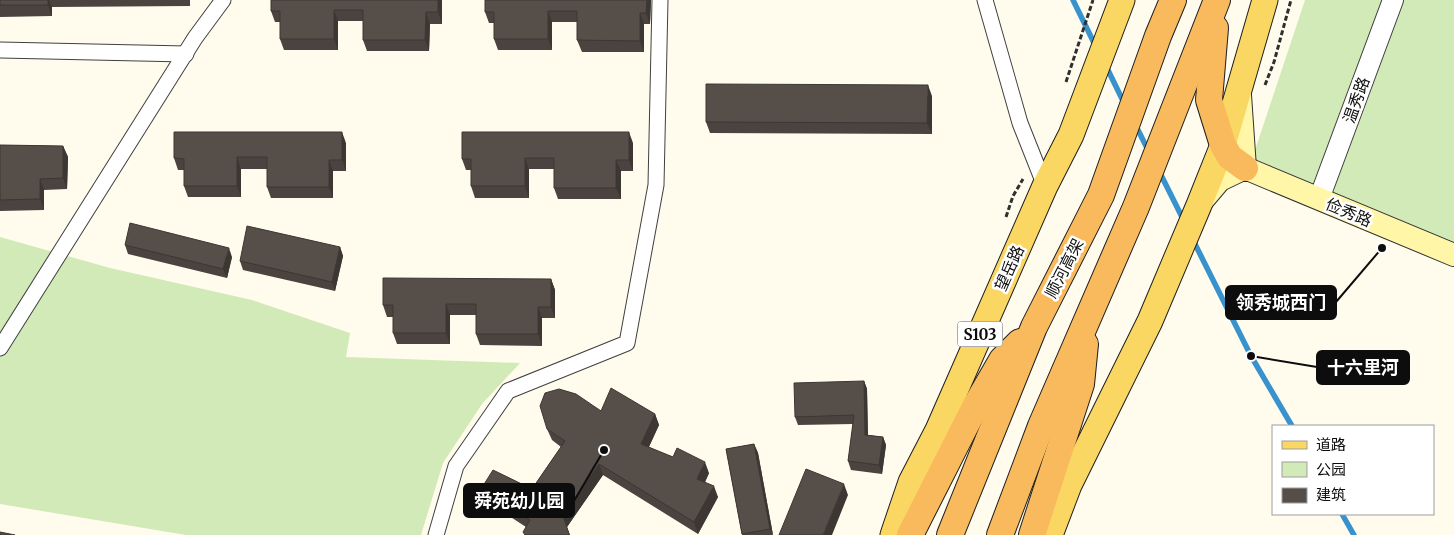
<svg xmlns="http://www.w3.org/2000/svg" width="1454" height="535" font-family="Merriweather,'Noto Sans SC',serif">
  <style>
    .green { fill: #d1eab7 }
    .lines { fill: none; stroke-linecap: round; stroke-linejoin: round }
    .stream { stroke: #3892ce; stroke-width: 5.5 }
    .minor-casing { stroke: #404040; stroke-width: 17 }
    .tertiary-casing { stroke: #404040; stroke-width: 22 }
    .secondary-casing { stroke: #2f2f2f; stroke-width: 24 }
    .primary-casing { stroke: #1e1e1e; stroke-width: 27 }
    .trunk-casing { stroke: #1e1e1e; stroke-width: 28 }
    .path { stroke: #2f2f2f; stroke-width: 3; stroke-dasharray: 5 2.5; stroke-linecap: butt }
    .minor { stroke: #fff; stroke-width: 15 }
    .tertiary { stroke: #fff; stroke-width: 20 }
    .secondary { stroke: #fff6a8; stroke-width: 22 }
    .primary { stroke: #fad663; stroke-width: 25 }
    .trunk { stroke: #f8ba5c; stroke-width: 26 }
    .wall { fill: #4a433f }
    .shaded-wall { fill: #3c3733 }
    .building { fill: #564e49; stroke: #3c3733 }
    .labels { text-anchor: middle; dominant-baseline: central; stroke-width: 5; stroke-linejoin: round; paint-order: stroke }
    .shield { fill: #fff; stroke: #565656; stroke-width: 1 }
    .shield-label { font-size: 15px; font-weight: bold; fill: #0d0d0d }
    .street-label { font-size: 16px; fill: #0d0d0d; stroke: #fff }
    .leader { fill: none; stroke: #0d0d0d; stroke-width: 2 }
    .callout-dot { fill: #0d0d0d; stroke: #fff; stroke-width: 2 }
    .callout { fill: #0d0d0d; stroke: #0d0d0d; stroke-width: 2 }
    .callout-label { font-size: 18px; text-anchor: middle; font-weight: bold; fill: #fff }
  </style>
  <rect width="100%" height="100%" fill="#fffced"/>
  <!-- green -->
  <g class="green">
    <polygon points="1305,0 1454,0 1454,242 1251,162"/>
    <polygon points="0,237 110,268 252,300 350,333 346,357 520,363 482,404 443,463 421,535 186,535 0,504"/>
  </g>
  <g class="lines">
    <!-- stream -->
    <g class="stream">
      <polyline points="1073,0 1096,47"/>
      <polyline points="1106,66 1125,105"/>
      <polyline points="1135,124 1149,152"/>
      <polyline points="1159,171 1184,221"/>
      <polyline points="1192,238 1251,356 1292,426"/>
      <polyline points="1342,514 1354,535"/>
    </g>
    <!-- minor casing -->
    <g class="minor-casing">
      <g id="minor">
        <polyline points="985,0 1020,123 1045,186"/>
        <polyline points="0,50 186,54"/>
        <polyline points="0,348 195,38 223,0"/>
        <polyline points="436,535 456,466 508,391 627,343 656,185 660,0"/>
      </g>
    </g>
    <!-- tertiary casing -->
    <g class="tertiary-casing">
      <polyline id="tertiary" points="1319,199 1393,0"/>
    </g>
    <!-- secondary casing -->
    <g class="secondary-casing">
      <g id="secondary">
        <polyline points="1240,95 1245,168"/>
        <polyline points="1245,168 1454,255"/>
        <polyline points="1203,200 1220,180 1245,168"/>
      </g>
    </g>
    <!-- primary casing -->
    <g class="primary-casing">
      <g id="primary">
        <polyline points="893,535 911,482 938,430 1045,186 1071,135 1122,0"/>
        <polyline points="1050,535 1069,485 1150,321 1199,205 1223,145 1265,0"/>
      </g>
    </g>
    <!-- trunk casing -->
    <g class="trunk-casing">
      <g id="trunk">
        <polyline points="1215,28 1209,100 1223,145 1230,157 1245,168"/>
        <polyline points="910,535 976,405 1002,360 1020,342"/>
        <polyline points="950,535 1034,327 1101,195 1158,36 1173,0"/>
        <polyline points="1000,535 1041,426 1136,207 1217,0"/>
        <polyline points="1032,535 1081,384 1085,344"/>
      </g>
    </g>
    <!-- path -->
    <g class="path">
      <polyline points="1066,82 1093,0"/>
      <polyline points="1265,85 1274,62 1291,0"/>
      <polyline points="1006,217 1013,196 1023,179"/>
    </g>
    <!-- minor -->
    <use href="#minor" class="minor"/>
    <!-- tertiary -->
    <use href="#tertiary" class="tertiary"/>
    <!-- secondary -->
    <use href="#secondary" class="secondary"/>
    <!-- primary -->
    <use href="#primary" class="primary"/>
    <!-- trunk -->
    <use href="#trunk" class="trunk"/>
  </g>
  <!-- wall -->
  <g class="wall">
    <polygon points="0,0 190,0 190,6 52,7 52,16 0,17"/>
    <polygon points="271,0 442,0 442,24 430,24 429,51 367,51 363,40 363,21 338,21 338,50 284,50 280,39 280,22 275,22 271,11"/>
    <polygon points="485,0 651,0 650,24 644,24 644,52 582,52 577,40 577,22 552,22 552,50 498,50 494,39 494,23 489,23 485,12"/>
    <polygon points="932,96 932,134 710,133 706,122"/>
    <polygon points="346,143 346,171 333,171 333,198 271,198 267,187 267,169 241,169 241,197 188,197 184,186 184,170 178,170 174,158"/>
    <polygon points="633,143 633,171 621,171 621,199 558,199 554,188 554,169 529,169 529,198 475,198 471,186 471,170 466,170 462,159"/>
    <polygon points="0,145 63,146 68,157 67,189 44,190 44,210 0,211"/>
    <polygon points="125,245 232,257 227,278 128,254"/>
    <polygon points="340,247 343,256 335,291 243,270 240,261"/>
    <polygon points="551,279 555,290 555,318 542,318 542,346 480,345 476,334 476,315 450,315 450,344 397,344 393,333 393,317 387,317 383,305"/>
    <polygon points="864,381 867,389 868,435 883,437 886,445 882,474 851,470 848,461 853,424 798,425 795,417"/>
    <polygon points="601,411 655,414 659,425 649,447 709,473 705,482 718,497 698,534 603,475 567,527 526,527 485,500 481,489 532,489 561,447 552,440 547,429"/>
    <polygon points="754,444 758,453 773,535 742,535 726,449"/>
  </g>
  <!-- shaded-wall -->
  <g class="shaded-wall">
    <polygon points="48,0 49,0 52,7 52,16 48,5"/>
    <polygon points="438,0 442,0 442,24 438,12"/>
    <polygon points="647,0 651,0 650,24 646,13"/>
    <polygon points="334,10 338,21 338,50 334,39"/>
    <polygon points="548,11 552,22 552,50 548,39"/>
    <polygon points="426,12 430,24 429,51 425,40"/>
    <polygon points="640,13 644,24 644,52 640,41"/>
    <polygon points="928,85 932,96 932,134 927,123"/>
    <polygon points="342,132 346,143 346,171 342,160"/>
    <polygon points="629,132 633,143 633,171 629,160"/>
    <polygon points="63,146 68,157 67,189 63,178"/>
    <polygon points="237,157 241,169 241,197 237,186"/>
    <polygon points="525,158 529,169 529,198 525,186"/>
    <polygon points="329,160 333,171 333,198 329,187"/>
    <polygon points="616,160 621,171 621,199 616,188"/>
    <polygon points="40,179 44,190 44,210 40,199"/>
    <polygon points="340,247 343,256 335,291 332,282"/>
    <polygon points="229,248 232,257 227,278 223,269"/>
    <polygon points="551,279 555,290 555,318 551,307"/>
    <polygon points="446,304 450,315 450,344 446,333"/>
    <polygon points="538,307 542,318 542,346 538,334"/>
    <polygon points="864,381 867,389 868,443 865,435"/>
    <polygon points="655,414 659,425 645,455 641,444"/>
    <polygon points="883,437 886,445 882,474 879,465"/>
    <polygon points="754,444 758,453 773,535 770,529"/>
    <polygon points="705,462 709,473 701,491 697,479"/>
    <polygon points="599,464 603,475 567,527 570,535 569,535 563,516"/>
    <polygon points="844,484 848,495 832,535 823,535"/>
    <polygon points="714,486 718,497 698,534 694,522"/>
  </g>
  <!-- building -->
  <g class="building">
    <rect x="0" y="0" width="48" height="5"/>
    <polygon points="271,0 438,0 438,12 426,12 425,40 363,40 363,10 334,10 334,39 280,39 280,11 271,11"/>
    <polygon points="485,0 647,0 646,13 640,13 640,41 577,40 577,11 548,11 548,39 494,39 494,12 485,12"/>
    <polygon points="706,84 928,85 927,123 706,122"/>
    <polygon points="174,132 342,132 342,160 329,160 329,187 267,187 267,157 237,157 237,186 184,186 184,159 174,158"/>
    <polygon points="462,132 629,132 629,160 616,160 616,188 554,188 554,158 525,158 525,186 471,186 471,159 462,159"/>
    <polygon points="0,145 63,146 63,178 40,179 40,199 0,200"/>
    <polygon points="130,223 229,248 223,269 125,245"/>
    <polygon points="247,226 340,247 332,282 240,261"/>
    <polygon points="383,278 551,279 551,307 538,307 538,334 476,334 476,304 446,304 446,333 393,333 393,305 383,305"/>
    <polygon points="864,381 865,435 883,437 879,465 848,461 854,415 795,417 794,383"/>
    <polygon points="611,388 655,414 641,444 673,457 677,448 705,462 697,479 714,486 694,522 599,464 563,516 569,534 569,535 525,535 523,532 530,520 481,489 493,470 532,489 565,441 547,429 540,406 545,393 559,389 576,394 601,411"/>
    <polygon points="754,444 770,529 742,534 726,449"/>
    <polygon points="806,469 844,484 823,535 779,535"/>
    <polygon points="0,532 15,535 0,535"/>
  </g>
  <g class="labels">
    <!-- shield labels -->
    <rect class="shield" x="957.5" y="321.5" width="45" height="25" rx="4"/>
    <g class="shield-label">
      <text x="980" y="334">S103</text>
    </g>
    <!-- street labels -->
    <g class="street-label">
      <text transform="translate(1356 100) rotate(-70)">温秀路</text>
      <text transform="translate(1349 212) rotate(23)">俭秀路</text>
      <text transform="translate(1009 268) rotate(-66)">望岳路</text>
      <text transform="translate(1064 268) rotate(-63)">顺河高架</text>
    </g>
  </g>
  <!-- callouts -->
  <path class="leader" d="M1382 248L1336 302M1251 356L1317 367M604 450L574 501"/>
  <g class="callout-dot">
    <circle cx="1382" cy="248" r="5"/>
    <circle cx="1251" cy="356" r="5"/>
    <circle cx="604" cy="450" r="5"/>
  </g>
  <g class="callout">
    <rect x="1226" y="286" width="110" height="33" rx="5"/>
    <rect x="1317" y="351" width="92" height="33" rx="5"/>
    <rect x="464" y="484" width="110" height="33" rx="5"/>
  </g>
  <g class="callout-label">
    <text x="1281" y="309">领秀城西门</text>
    <text x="1363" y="374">十六里河</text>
    <text x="519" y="507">舜苑幼儿园</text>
  </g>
  <!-- legend -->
  <rect x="1272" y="425" width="162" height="90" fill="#ffffff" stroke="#9e9e9e"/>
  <rect x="1282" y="441" width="25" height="8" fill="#fad663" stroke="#9e9e9e"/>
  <text x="1316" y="450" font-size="15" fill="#0d0d0d">道路</text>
  <rect x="1282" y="462" width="25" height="15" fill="#d1eab7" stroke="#9e9e9e"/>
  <text x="1316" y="475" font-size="15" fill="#0d0d0d">公园</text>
  <rect x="1282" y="488" width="25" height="15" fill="#564e49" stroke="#9e9e9e"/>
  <text x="1316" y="500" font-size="15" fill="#0d0d0d">建筑</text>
</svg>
